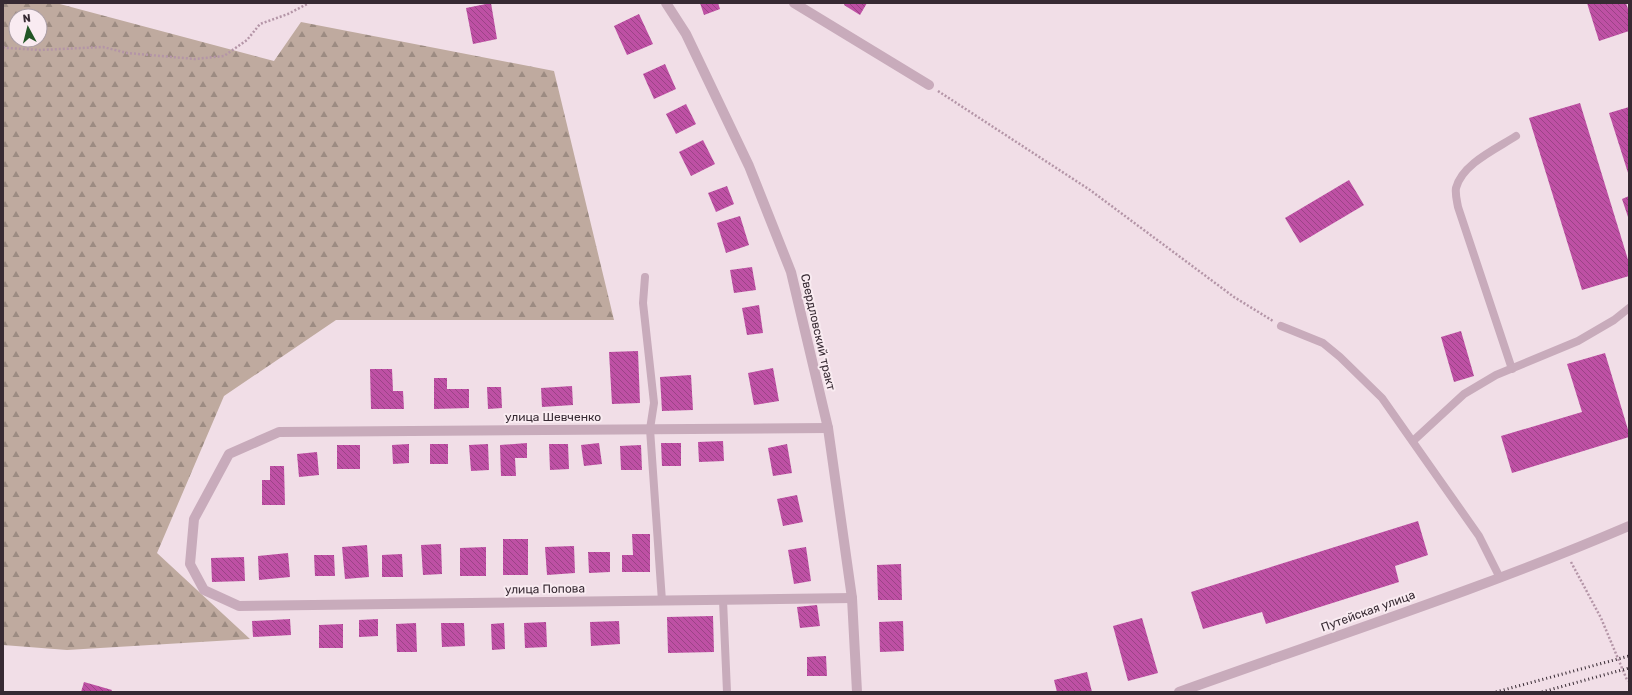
<svg xmlns="http://www.w3.org/2000/svg" width="1632" height="695" font-family="Rubik,sans-serif">
  <style>
    .forest { fill: url(#forest-firs); fill-rule: evenodd }
    .building { fill: url(#building-back-hatch) }
    .lines { fill: none; stroke-linecap: round; stroke-linejoin: round }
    .path { stroke: #b495a7; stroke-width: 2.5; stroke-dasharray: 2 2; stroke-linecap: butt }
    .lane { stroke: #c8abbb; stroke-width: 8 }
    .street { stroke: #c8abbb; stroke-width: 10 }
    .rail { stroke: #372a33; stroke-width: 3; stroke-dasharray: 1 3; stroke-linecap: butt }
    .labels { text-anchor: middle; dominant-baseline: central; stroke-width: 4; stroke-linejoin: round; paint-order: stroke }
    .street-label { font-size: 12px; fill: #372a33; stroke: #f9ebf1 }
  </style>
  <defs>
    <pattern id="forest-firs" width="22" height="20" patternUnits="userSpaceOnUse"><rect width="22" height="20" fill="#bfaa9f"/><path d="M5 1l3.5 6h-7zM16 11l3.5 6h-7z" fill="#9c8b82"/></pattern>
    <pattern id="building-back-hatch" width="6" height="6" patternUnits="userSpaceOnUse"><rect width="6" height="6" fill="#be50a4"/><path d="M-1 5l2 2M0 0l6 6M5-1l2 2" fill="none" stroke="#9b4386"/></pattern>
  </defs>
  <rect width="100%" height="100%" fill="#f1dee7"/>
  <!-- forest -->
  <path class="forest" d="M 3,3 L 56,3 L 274,61 L 301,22 L 554,71 L 614,320 L 336,320 L 224,396 L 157,553 L 250,639 L 67,650 L 3,645 ZM 16,16 L 40,16 L 40,40 L 16,40 Z"/>
  <!-- building -->
  <g class="building">
    <polygon points="491,3 497,39 473,44 466,8"/>
    <polygon points="700,3 718,3 720,9 704,15"/>
    <polygon points="845,3 867,3 860,15 844,5"/>
    <polygon points="1587,3 1626,3 1629,12 1629,31 1599,41"/>
    <polygon points="639,14 653,44 627,55 614,26"/>
    <polygon points="665,64 676,89 654,99 643,74"/>
    <polygon points="1580,103 1629,263 1629,276 1582,290 1529,118"/>
    <polygon points="686,104 696,124 676,134 666,114"/>
    <polygon points="1629,107 1629,176 1609,113"/>
    <polygon points="703,140 715,164 691,176 679,152"/>
    <polygon points="1349,180 1364,205 1300,243 1285,218"/>
    <polygon points="727,186 734,204 716,212 708,193"/>
    <polygon points="1629,196 1629,220 1622,199"/>
    <polygon points="740,216 749,245 726,253 717,223"/>
    <polygon points="752,267 756,290 734,293 730,270"/>
    <polygon points="759,305 763,333 747,335 742,308"/>
    <polygon points="1461,331 1474,376 1454,382 1441,337"/>
    <polygon points="638,351 640,403 612,404 609,352"/>
    <polygon points="1605,353 1629,433 1629,437 1512,473 1501,436 1582,412 1567,364"/>
    <polygon points="773,368 779,401 754,405 748,373"/>
    <polygon points="370,369 392,369 393,391 403,391 404,409 371,409"/>
    <polygon points="691,375 693,410 662,411 660,377"/>
    <polygon points="434,378 447,378 447,389 469,389 469,408 434,409"/>
    <polygon points="572,386 573,405 542,407 541,388"/>
    <polygon points="487,387 501,387 502,408 488,409"/>
    <polygon points="723,441 724,461 699,462 698,442"/>
    <polygon points="527,443 527,458 515,458 516,476 501,476 500,445"/>
    <polygon points="599,443 602,464 584,466 581,445"/>
    <polygon points="661,443 681,443 681,466 662,466"/>
    <polygon points="409,444 409,463 393,464 392,445"/>
    <rect x="430" y="444" width="18" height="20"/>
    <polygon points="488,444 489,470 471,471 469,445"/>
    <polygon points="549,444 568,444 569,469 550,470"/>
    <polygon points="787,444 792,473 773,476 768,448"/>
    <rect x="337" y="445" width="23" height="24"/>
    <polygon points="641,445 642,470 621,470 620,446"/>
    <polygon points="317,452 319,475 299,477 297,454"/>
    <polygon points="270,466 284,466 285,505 262,505 262,480 270,480"/>
    <polygon points="797,495 803,522 783,526 777,499"/>
    <polygon points="1418,521 1428,555 1395,566 1399,582 1266,624 1262,612 1203,629 1191,592"/>
    <polygon points="632,534 650,534 650,572 622,572 622,555 633,555"/>
    <rect x="503" y="539" width="25" height="36"/>
    <polygon points="441,544 442,574 423,575 421,545"/>
    <polygon points="367,545 369,577 345,579 342,547"/>
    <polygon points="574,546 575,573 547,575 545,547"/>
    <polygon points="486,547 486,576 460,576 460,548"/>
    <polygon points="806,547 811,581 794,584 788,550"/>
    <polygon points="588,552 610,552 610,572 589,573"/>
    <polygon points="288,553 290,577 259,580 258,556"/>
    <polygon points="402,554 403,577 382,577 382,555"/>
    <polygon points="314,555 334,555 335,576 315,576"/>
    <polygon points="244,557 245,581 212,582 211,558"/>
    <polygon points="901,564 902,600 878,600 877,565"/>
    <polygon points="817,605 820,626 800,628 797,607"/>
    <polygon points="713,616 714,652 668,653 667,617"/>
    <polygon points="1142,618 1158,673 1128,681 1113,626"/>
    <polygon points="290,619 291,635 253,637 252,621"/>
    <polygon points="378,619 378,636 359,637 359,620"/>
    <polygon points="619,621 620,644 591,646 590,622"/>
    <polygon points="903,621 904,651 880,652 879,622"/>
    <polygon points="546,622 547,647 525,648 524,623"/>
    <polygon points="416,623 417,652 397,652 396,624"/>
    <polygon points="441,623 464,623 465,646 442,647"/>
    <polygon points="504,623 505,649 492,650 491,624"/>
    <polygon points="343,624 343,648 319,648 319,625"/>
    <polygon points="826,656 827,676 807,676 807,657"/>
    <polygon points="1087,672 1092,692 1057,692 1054,680"/>
    <polygon points="84,682 112,690 111,692 81,692"/>
  </g>
  <g class="lines">
    <!-- path -->
    <g class="path">
      <polyline points="3,47 7,48 40,50 103,47 127,53 195,59 224,56 247,40 260,24 288,14 309,3"/>
      <polyline points="938,91 1090,190 1234,297 1273,321"/>
      <polyline points="1571,562 1601,618 1627,680 1629,681"/>
    </g>
    <!-- lane -->
    <g class="lane">
      <polyline points="645,277 643,303 654,403 650,429 662,601"/>
      <polyline points="1281,326 1323,343 1340,357 1382,398 1479,536 1500,578"/>
      <path d="M 1512,369 L 1458,207 C 1457,201 1455,194 1456,188 C 1462,164 1496,149 1516,136"/>
      <polyline points="1413,441 1464,394 1496,375 1578,341 1614,320 1629,308"/>
      <polyline points="723,600 727,692"/>
    </g>
    <!-- street -->
    <g class="street">
      <polyline points="666,3 686,34 749,166 791,272 828,428 852,598 857,692"/>
      <polyline points="794,3 929,85"/>
      <polyline points="828,428 279,432 229,454 194,519 190,564 204,590 239,606 852,598"/>
      <path d="M 1179,692 C 1329,638 1482,589 1629,526"/>
    </g>
    <!-- rail -->
    <g class="rail">
      <polyline points="1496,692 1629,656"/>
      <polyline points="1542,692 1629,668"/>
    </g>
  </g>
  <g class="labels">
    <!-- street labels -->
    <g class="street-label">
      <text transform="translate(818 332) rotate(77)">Свердловский тракт</text>
      <text x="553" y="417">улица Шевченко</text>
      <text transform="translate(545 589) rotate(-1)">улица Попова</text>
      <text transform="translate(1368 611) rotate(-20)">Путейская улица</text>
    </g>
  </g>
  <!-- border -->
  <rect width="1632" height="695" fill="none" stroke="#372a33" stroke-width="8"/>
  <!-- north arrow -->
  <g transform="translate(28 28) rotate(353)"><circle r="19" fill="#f9ebf1" stroke="#ab9ea5"/>
  <path d="M0-3L7 15L0 10L-7 15Z" fill="#225525"/>
  <text y="-6" font-size="11" font-weight="bold" text-anchor="middle" fill="#372a33">N</text>
  </g>
</svg>
